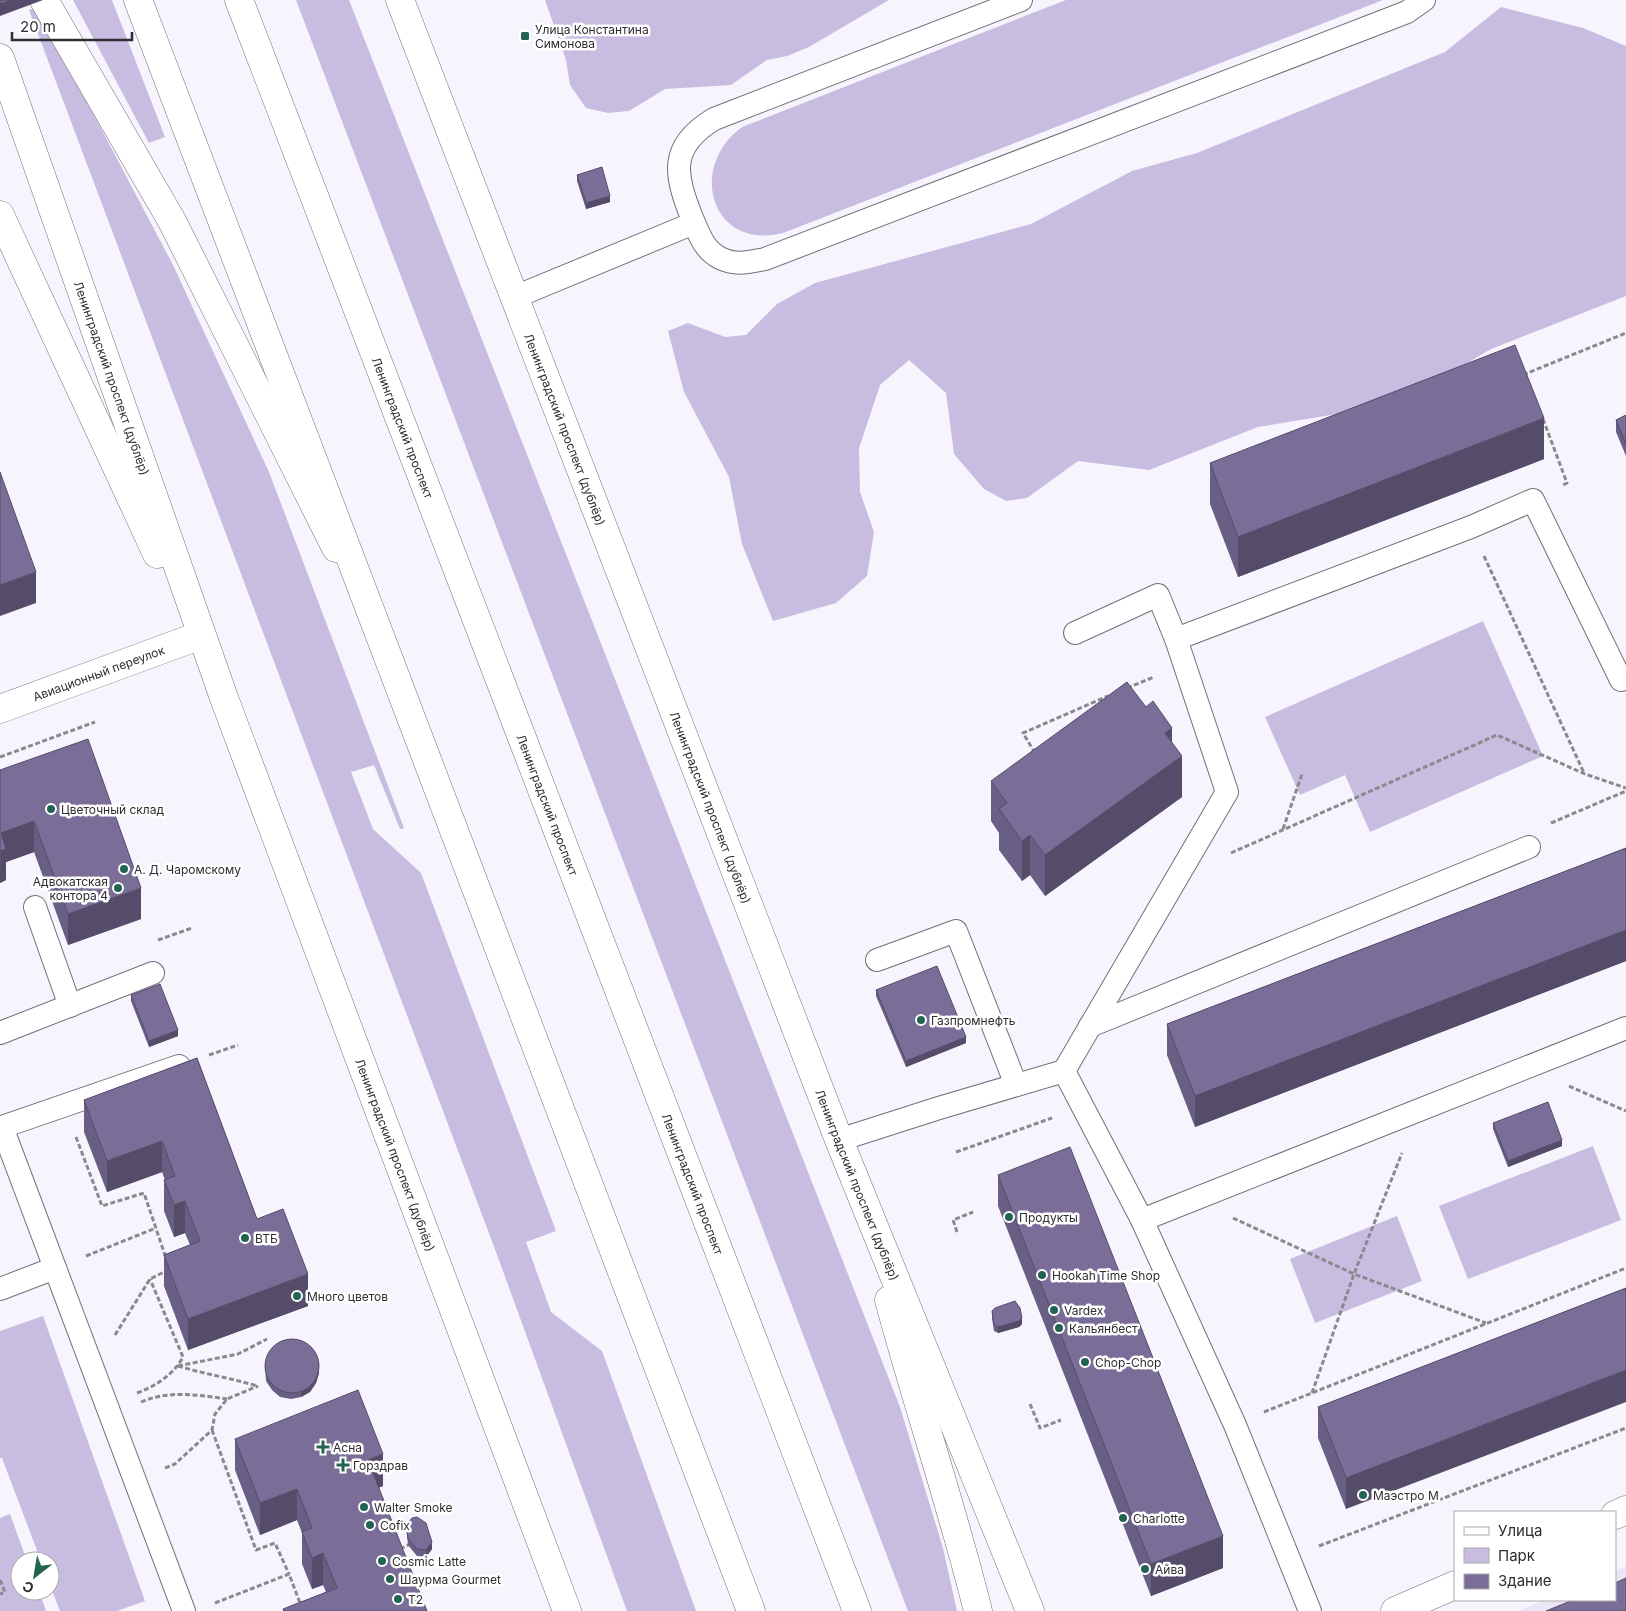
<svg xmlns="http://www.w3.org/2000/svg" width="1626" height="1611" viewBox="0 0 1626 1611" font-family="Inter,sans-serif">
	<rect width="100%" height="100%" fill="#f6f4fc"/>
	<!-- built -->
	<path fill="#eae6f5" d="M1626 1566V1611H1518L1545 1600H1615V1571Z"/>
	<!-- green -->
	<g fill="#c8bde1">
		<path d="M73 0H112L165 137 149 143Z"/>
		<path d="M296 0H349L900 1407 943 1548 957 1611H908Z"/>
		<path d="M545 0H889L809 47 787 56 767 60 731 85 665 89 629 111 608 113 586 108 570 85 566 60Z"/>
		<path d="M1066 0H1383L783 233C711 251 687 167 742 127Z"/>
		<path d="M37 7 173 265 269 472 404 828 400 829 374 765 351 772 373 829 421 873 556 1231 526 1242 551 1312 602 1351 696 1611H627L496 1252 29 10Z"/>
		<path d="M1501 7 1583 28 1626 46V296L1491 349 1398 404 1258 427 1149 470 1078 461 1027 498 1006 501 984 489 954 454 946 393 909 360 880 385 859 448 860 492 874 532 867 576 836 603 773 621 742 544 729 477 684 392 668 331 688 323 725 337 746 335 777 304 815 283 1031 224 1132 171 1197 153 1445 52Z"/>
		<path d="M1483 621 1543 756 1370 832 1345 775 1300 795 1265 717Z"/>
		<path d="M1593 1146 1621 1220 1468 1279 1439 1206Z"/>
		<path d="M1397 1216 1422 1281 1315 1323 1290 1259Z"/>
		<path d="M43 1316 145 1601 117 1611H60L50 1585V1561H41L2 1458H0V1331Z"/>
		<path d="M10 1514 27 1561H20V1591H39L46 1611H0V1518Z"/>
	</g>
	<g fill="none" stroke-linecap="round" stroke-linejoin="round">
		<defs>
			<g id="lane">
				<path d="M1021 0 714 119C668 147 675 175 692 218 699 234 704 250 720 258 736 266 749 262 765 259L1389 19 1407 12 1424 0"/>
				<path d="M515 297 694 223"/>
				<path d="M1075 633 1158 595 1176 639"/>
				<path d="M35 907 70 1006"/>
				<path d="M877 960 956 931 1016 1085"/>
				<path d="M1090 1026 1529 847"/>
				<path d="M0 1033 153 973"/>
				<path d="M179 1066 2 1127 184 1611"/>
				<path d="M1064 1071 1227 792 1176 639 1471 527 1533 500 1621 680"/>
				<path d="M839 1140 939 1108 1064 1071 1142 1220 1235 1425 1310 1611"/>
				<path d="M1142 1220 1626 1028"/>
				<path d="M0 1289 55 1268"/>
			</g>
			<g id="street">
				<path id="s1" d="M0 709 196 637"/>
				<path d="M1615 1515 1626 1510"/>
				<path d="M1395 1611 1455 1585"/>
			</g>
			<g id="secondary">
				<path d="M44 0 172 221 336 548"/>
				<path id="s2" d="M400 0 839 1140 1030 1611"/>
				<path id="s3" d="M0 58 224 698 567 1611"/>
				<path d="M0 215 157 554"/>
				<path d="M889 1300C917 1404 952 1506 978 1611"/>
			</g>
			<g id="primary">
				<path d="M138 0 751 1611"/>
				<path id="s4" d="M239 0 857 1611"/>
			</g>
		</defs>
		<!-- lane casing -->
		<use href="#lane" stroke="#727077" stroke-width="24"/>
		<!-- street casing -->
		<use href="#street" stroke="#727077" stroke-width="29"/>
		<!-- secondary casing -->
		<use href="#secondary" stroke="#727077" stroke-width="29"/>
		<!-- primary casing -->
		<use href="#primary" stroke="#727077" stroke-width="29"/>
		<!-- path -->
		<g stroke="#8b898f" stroke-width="3" stroke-dasharray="5 2.5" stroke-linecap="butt">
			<path d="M1526 376 1525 374 1626 333"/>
			<path d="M1543 419 1567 483 1563 485"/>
			<path d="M1484 556 1584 773"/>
			<path d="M1127 688 1154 677"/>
			<path d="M1035 753 1023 733 1108 696"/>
			<path d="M0 757 95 722"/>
			<path d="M1551 823 1626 791"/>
			<path d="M1283 829 1302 774"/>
			<path d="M1231 853 1497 735 1585 774 1626 788"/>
			<path d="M158 940 192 928"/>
			<path d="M209 1055 238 1045"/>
			<path d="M1569 1086 1626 1111"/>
			<path d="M76 1137 102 1206 144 1193 166 1258"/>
			<path d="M956 1152 1052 1118"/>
			<path d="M1233 1218 1354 1274 1486 1323"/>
			<path d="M957 1232 953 1220 973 1212"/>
			<path d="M86 1256 156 1228"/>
			<path d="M115 1335 150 1279 166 1271"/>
			<path d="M178 1366 238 1354 267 1339"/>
			<path d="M178 1366C204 1374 231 1378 257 1386"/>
			<path d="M137 1393C156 1386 173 1375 183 1357L150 1279"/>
			<path d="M1312 1393 1354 1274 1402 1153"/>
			<path d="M141 1402C168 1390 199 1395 227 1399"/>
			<path d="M1030 1404 1040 1428 1061 1420"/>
			<path d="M1264 1412 1626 1268"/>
			<path d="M212 1430 256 1550 275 1543 289 1574"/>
			<path d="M165 1468 175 1464 212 1430 215 1414 227 1399 258 1386"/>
			<path d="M1319 1546 1626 1428"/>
			<path d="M400 1549 412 1543"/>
			<path d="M0 1580 5 1592 0 1594"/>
			<path d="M215 1603 289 1574 303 1611"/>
		</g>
		<!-- lane -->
		<use href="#lane" stroke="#fff" stroke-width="22"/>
		<!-- street -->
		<use href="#street" stroke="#fff" stroke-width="28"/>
		<!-- secondary -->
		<use href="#secondary" stroke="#fff" stroke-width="28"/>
		<!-- primary -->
		<use href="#primary" stroke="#fff" stroke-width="28"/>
	</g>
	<!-- wall -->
	<g fill="#695e83">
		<path d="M577 175 610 202 586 209 577 181Z"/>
		<path d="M1626 415V456L1616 432V420Z"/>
		<path d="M1544 459 1238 577 1210 504V463Z"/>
		<path d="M1172 743 1182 797 1045 896 1030 875 1022 881 999 850V833L991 821V781Z"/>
		<path d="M0 770 141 919 68 945 34 852 6 862V880L0 883Z"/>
		<path d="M1626 848V961L1195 1127 1167 1055V1024Z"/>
		<path d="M876 990 966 1043 906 1067 876 996Z"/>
		<path d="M131 995 178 1036 149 1047 131 1001Z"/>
		<path d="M197 1058 257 1219 308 1306 188 1350 164 1286V1255L190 1245 185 1233 174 1237 164 1211V1180H165L162 1172 107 1192 84 1132V1100Z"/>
		<path d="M1493 1123 1562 1146 1508 1167 1493 1129Z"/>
		<path d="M998 1175 1223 1568 1151 1596 998 1206Z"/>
		<path d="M1626 1288 1346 1509 1318 1438V1407Z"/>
		<path d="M992 1311 1022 1324 1019 1327 998 1333 994 1331 992 1318Z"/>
		<path d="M265 1365 319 1373 316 1383 310 1392 301 1397 291 1399 280 1397 272 1390 266 1381Z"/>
		<path d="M235 1439 383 1486 378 1488 427 1611H283V1609L326 1592 323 1585 312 1589 302 1564V1533L297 1520 260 1535 235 1470Z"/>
		<path d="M406 1525 432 1549 426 1557 417 1556 408 1545Z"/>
	</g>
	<!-- shaded-wall -->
	<g fill="#554c6a">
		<path d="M11 0H43L0 16V4Z"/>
		<path d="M610 196V202L586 209V203Z"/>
		<path d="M1544 418V459L1238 577V537Z"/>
		<path d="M36 572V603L0 616V585Z"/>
		<path d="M1172 728V763L1182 756V797L1045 896V855L1165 733Z"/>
		<path d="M34 821V852L6 862V880L0 883 1 833Z"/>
		<path d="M1030 835V875L1022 881V841Z"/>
		<path d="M141 888V919L68 945V914Z"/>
		<path d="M1626 930V961L1195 1127V1096Z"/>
		<path d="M178 1030V1036L149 1047V1041Z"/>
		<path d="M966 1037V1043L906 1067V1061Z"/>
		<path d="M1562 1140V1146L1508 1167V1161Z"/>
		<path d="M162 1141V1172L107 1192V1161Z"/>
		<path d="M185 1201V1233L174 1237V1205Z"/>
		<path d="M308 1274V1306L188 1350V1319Z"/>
		<path d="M1022 1318V1324L1019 1327 998 1333V1327Z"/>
		<path d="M319 1367V1373L316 1383 310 1392 301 1397V1391Z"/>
		<path d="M1626 1370V1402L1346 1509V1478Z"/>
		<path d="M383 1454V1486L368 1492V1460Z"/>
		<path d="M297 1489V1520L260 1535V1503Z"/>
		<path d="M1223 1536V1568L1151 1596V1564Z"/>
		<path d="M432 1542V1549L426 1557V1550Z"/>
		<path d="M323 1553V1585L312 1589V1558Z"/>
	</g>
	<!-- building -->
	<g fill="#7a6d98" stroke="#554c6a">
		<path d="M0 0H11L0 4Z"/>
		<path d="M602 167 610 196 586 203 577 175Z"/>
		<path d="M1515 345 1544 418 1238 537 1210 463Z"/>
		<path d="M1626 415V444L1616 420Z"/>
		<path d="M0 472 36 572 0 585Z"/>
		<path d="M1127 682 1146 707 1153 701 1172 728 1165 733 1182 756 1045 855 1030 835 1022 841 999 809 1007 803 991 781Z"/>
		<path d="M88 739 141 888 68 914 34 821 1 833 6 849 0 851V770Z"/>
		<path d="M1626 848V930L1195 1096 1167 1024Z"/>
		<path d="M937 966 966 1037 906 1061 876 990Z"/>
		<path d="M160 984 178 1030 149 1041 131 995Z"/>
		<path d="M197 1058 257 1219 283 1209 308 1274 188 1319 164 1255 200 1241 185 1201 174 1205 164 1180 175 1176 162 1141 107 1161 84 1100Z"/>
		<path d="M1548 1102 1562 1140 1508 1161 1493 1123Z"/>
		<path d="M1070 1147 1223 1536 1151 1564 998 1175Z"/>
		<path d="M1626 1288V1370L1346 1478 1318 1407Z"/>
		<path d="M1015 1301 1020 1308 1022 1318 1019 1321 998 1327 994 1325 992 1311 995 1308Z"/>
		<circle cx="292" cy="1366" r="27"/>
		<path d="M358 1390 383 1454 368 1460 427 1611H284L283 1609 337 1588 323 1553 312 1558 302 1532 312 1528 297 1489 260 1503 235 1439Z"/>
		<path d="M417 1517 426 1523 432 1542 426 1550 417 1549 408 1539 406 1525 412 1518Z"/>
		<path d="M1626 1578V1611H1546L1573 1600H1615V1583Z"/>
	</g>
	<!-- markers -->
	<g fill="#226351" stroke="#fff" stroke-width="2">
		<rect x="520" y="31" width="10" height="10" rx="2.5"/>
		<circle cx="51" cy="809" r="5"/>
		<circle cx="124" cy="869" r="5"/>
		<circle cx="118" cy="888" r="5"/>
		<circle cx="921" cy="1020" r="5"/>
		<circle cx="1009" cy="1217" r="5"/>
		<circle cx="245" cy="1238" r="5"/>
		<circle cx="1042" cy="1275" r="5"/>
		<circle cx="297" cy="1296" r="5"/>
		<circle cx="1054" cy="1310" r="5"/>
		<circle cx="1059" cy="1328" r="5"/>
		<circle cx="1085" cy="1362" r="5"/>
		<path d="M320.5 1439.5h5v5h5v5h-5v5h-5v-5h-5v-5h5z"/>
		<path d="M340.5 1457.5h5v5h5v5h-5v5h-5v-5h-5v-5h5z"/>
		<circle cx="1363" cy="1495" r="5"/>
		<circle cx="364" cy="1507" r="5"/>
		<circle cx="1123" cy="1518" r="5"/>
		<circle cx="370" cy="1525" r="5"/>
		<circle cx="382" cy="1561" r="5"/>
		<circle cx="1145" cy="1569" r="5"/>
		<circle cx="390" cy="1579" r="5"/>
		<circle cx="398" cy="1599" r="5"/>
	</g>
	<g text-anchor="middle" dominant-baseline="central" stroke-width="5" stroke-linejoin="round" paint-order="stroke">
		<!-- poi labels -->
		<g font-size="12" fill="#2e2d31" stroke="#fff" text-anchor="start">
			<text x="535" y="29">Улица Константина<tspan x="535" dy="14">Симонова</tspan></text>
			<text x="61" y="809">Цветочный склад</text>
			<text x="134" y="869">А. Д. Чаромскому</text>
			<text x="108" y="881" text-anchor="end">Адвокатская<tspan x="108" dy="14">контора 4</tspan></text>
			<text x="931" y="1020">Газпромнефть</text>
			<text x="1019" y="1217">Продукты</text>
			<text x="255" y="1238">ВТБ</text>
			<text x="1052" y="1275">Hookah Time Shop</text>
			<text x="307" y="1296">Много цветов</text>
			<text x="1064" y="1310">Vardex</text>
			<text x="1069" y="1328">Кальянбест</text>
			<text x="1095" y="1362">Chop-Chop</text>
			<text x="333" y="1447">Асна</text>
			<text x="353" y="1465">Горздрав</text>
			<text x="1373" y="1495">Маэстро М</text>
			<text x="374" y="1507">Walter Smoke</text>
			<text x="1133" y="1518">Charlotte</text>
			<text x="380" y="1525">Cofix</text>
			<text x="392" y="1561">Cosmic Latte</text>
			<text x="1155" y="1569">Айва</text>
			<text x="400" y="1579">Шаурма Gourmet</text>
			<text x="408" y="1599">T2</text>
		</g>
		<!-- street labels -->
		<g font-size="12" fill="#2e2d31" stroke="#fff">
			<text stroke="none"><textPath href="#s3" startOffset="339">Ленинградский проспект (дублёр)</textPath></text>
			<text stroke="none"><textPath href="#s4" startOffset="458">Ленинградский проспект</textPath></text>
			<text stroke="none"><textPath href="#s2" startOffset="460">Ленинградский проспект (дублёр)</textPath></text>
			<text stroke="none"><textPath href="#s1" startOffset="105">Авиационный переулок</textPath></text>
			<text stroke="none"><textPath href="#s4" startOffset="862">Ленинградский проспект</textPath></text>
			<text stroke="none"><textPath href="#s2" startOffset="865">Ленинградский проспект (дублёр)</textPath></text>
			<text stroke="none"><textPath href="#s3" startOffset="1166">Ленинградский проспект (дублёр)</textPath></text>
			<text stroke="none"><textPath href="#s4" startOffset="1268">Ленинградский проспект</textPath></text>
			<text stroke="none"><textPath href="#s2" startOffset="1270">Ленинградский проспект (дублёр)</textPath></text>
		</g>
	</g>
	<!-- legend -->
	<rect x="1454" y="1511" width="162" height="90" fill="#ffffff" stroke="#ababad"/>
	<rect x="1464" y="1527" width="25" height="8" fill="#ffffff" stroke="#ababad"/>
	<text x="1498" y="1536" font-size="15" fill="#2e2d31">Улица</text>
	<rect x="1464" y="1548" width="25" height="15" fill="#c8bde1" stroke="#ababad"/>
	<text x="1498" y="1561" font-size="15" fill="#2e2d31">Парк</text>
	<rect x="1464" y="1574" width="25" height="15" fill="#7a6d98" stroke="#ababad"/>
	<text x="1498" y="1586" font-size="15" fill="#2e2d31">Здание</text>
	<!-- north arrow -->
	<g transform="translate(35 1576) rotate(211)"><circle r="24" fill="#ffffff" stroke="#ababad"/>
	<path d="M0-4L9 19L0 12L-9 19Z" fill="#226351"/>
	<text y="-8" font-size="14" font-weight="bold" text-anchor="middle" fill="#2e2d31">С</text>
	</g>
	<!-- scale -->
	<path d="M12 32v8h120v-8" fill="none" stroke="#2e2d31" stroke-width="2.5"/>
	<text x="20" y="32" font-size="15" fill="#2e2d31" stroke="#ffffff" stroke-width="4" paint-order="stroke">20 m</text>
</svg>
